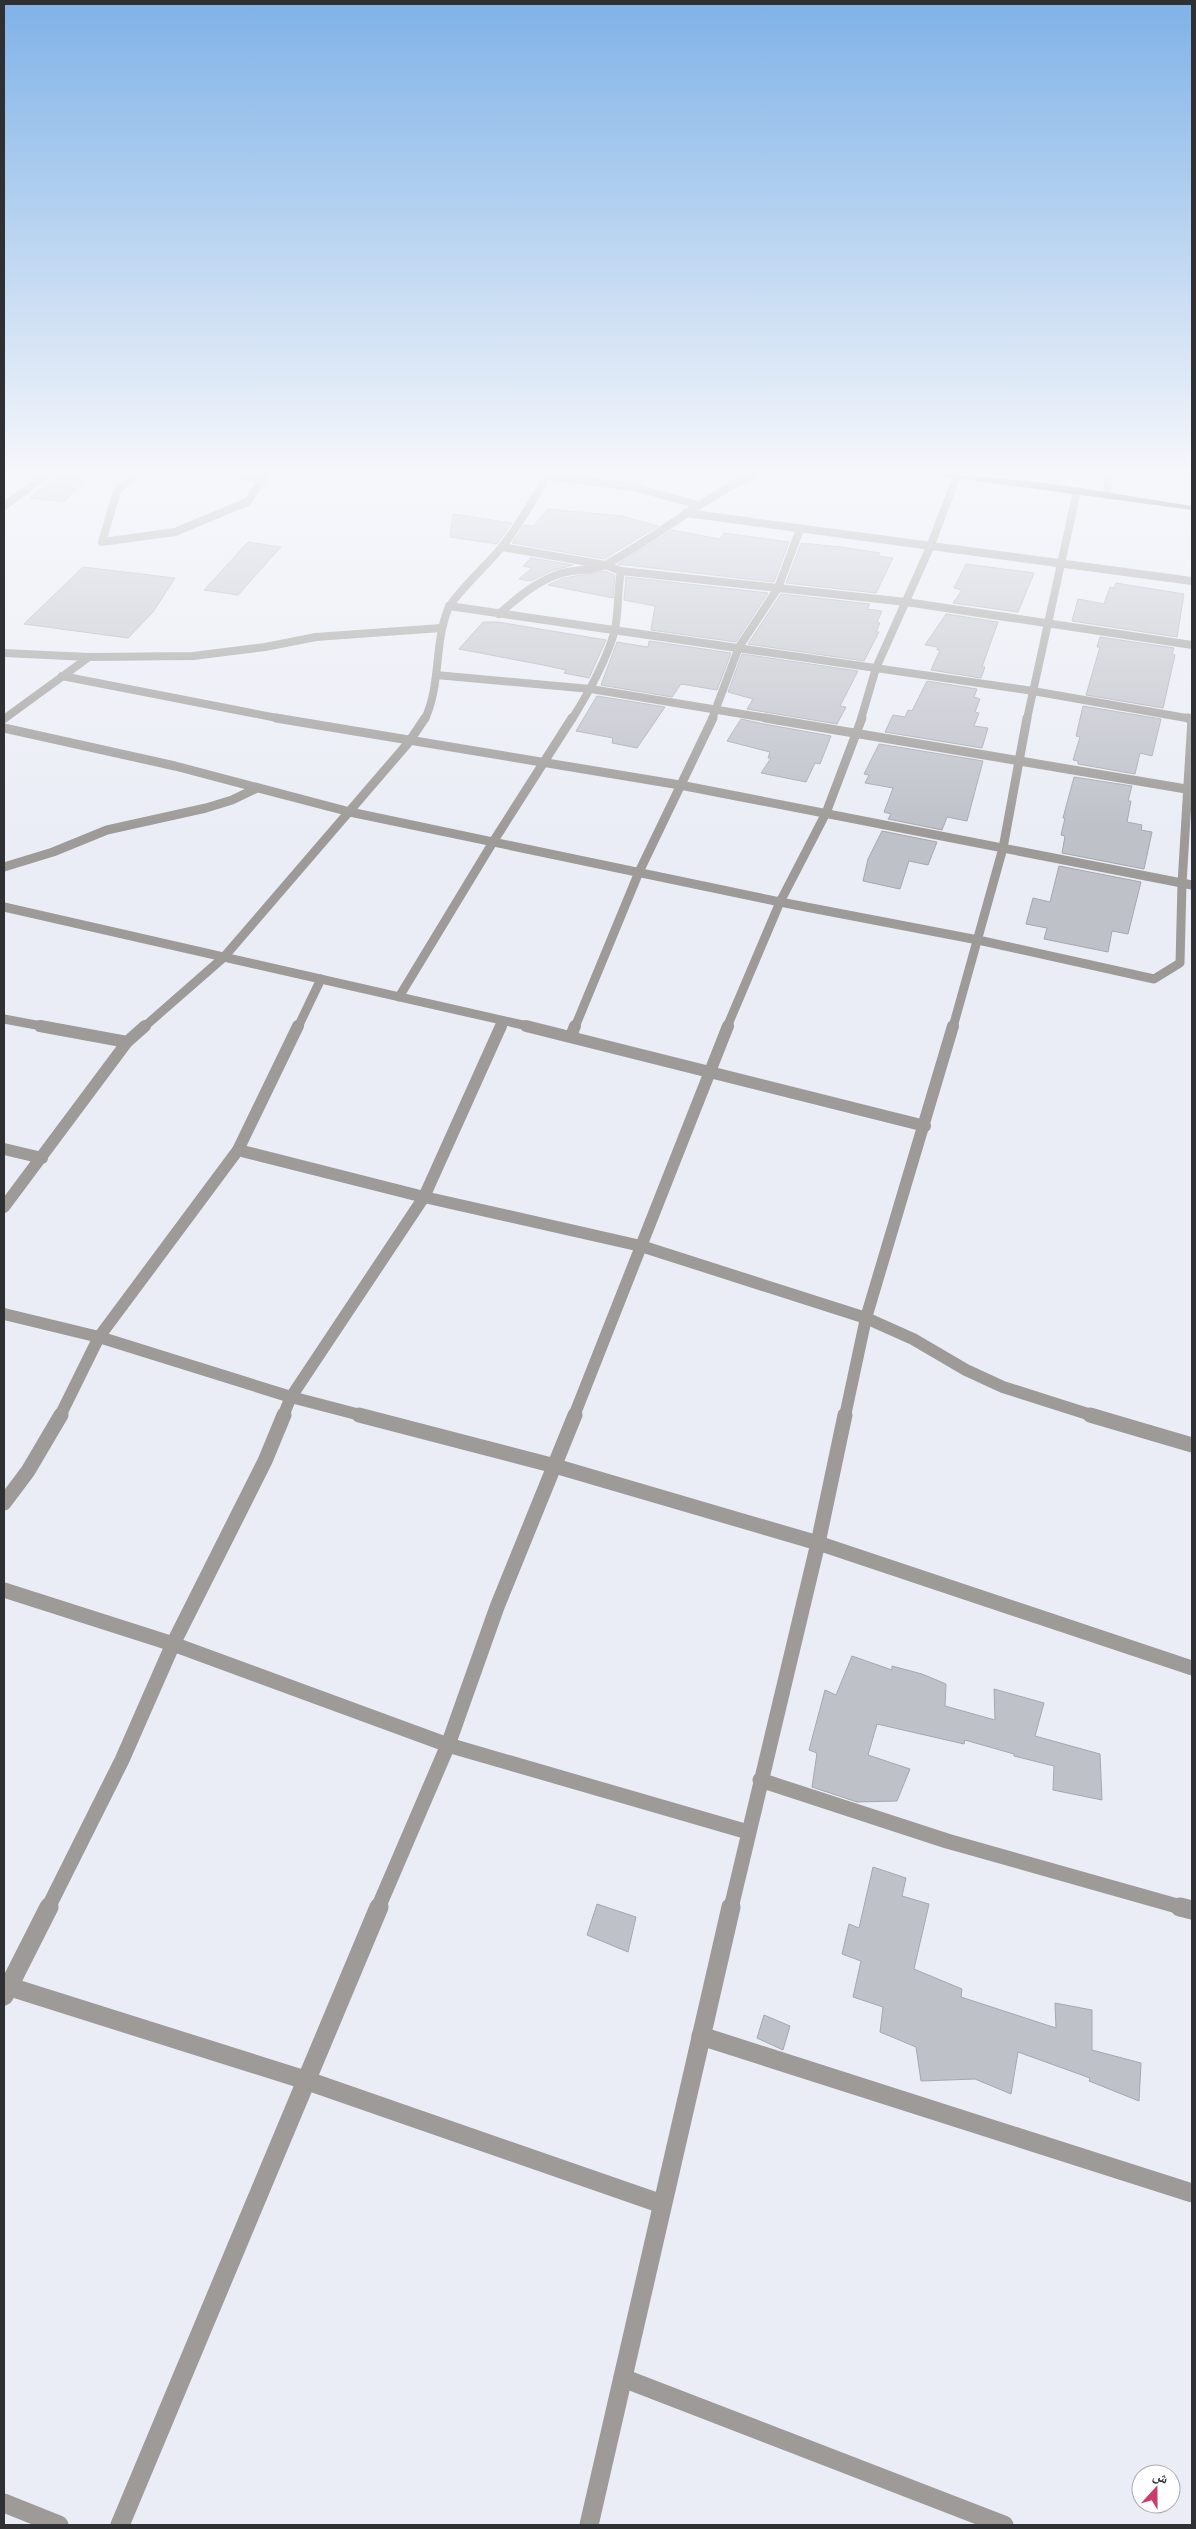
<svg xmlns="http://www.w3.org/2000/svg" width="1196" height="2529" viewBox="0 0 1196 2529" font-family="'Work Sans','Noto Naskh Arabic',sans-serif">
	<rect width="100%" height="100%" fill="#ebedf6"/>
	<!-- building -->
	<g fill="#bfc1c9" stroke="#a6a8b0">
		<path d="M55 475H88L64 502 30 498Z"/>
		<path d="M547 509 622 516 658 526 604 559 512 543 524 525 534 526Z"/>
		<path d="M453 514 512 523 497 544 450 537Z"/>
		<path d="M672 530 720 539 724 533 789 542 774 582 618 564Z"/>
		<path d="M248 542 281 547 238 595 204 590Z"/>
		<path d="M801 543 841 547 880 553 878 556 893 558 876 593 786 583Z"/>
		<path d="M531 558 573 565 551 571 531 581 519 579 532 568 523 566Z"/>
		<path d="M966 564 1034 573 1018 612 953 603 962 590 954 588Z"/>
		<path d="M83 567 175 578 153 612 128 638 24 624Z"/>
		<path d="M605 571 615 575 613 598 548 585 564 578Z"/>
		<path d="M626 577 768 593 736 642 651 630 655 606 624 600Z"/>
		<path d="M1116 583 1184 594 1177 637 1072 621 1078 599 1104 604 1110 587 1114 588Z"/>
		<path d="M781 594 870 604 867 609 882 611 877 622 880 623 876 632H879L864 661 748 644Z"/>
		<path d="M946 614 998 622 982 667H985L981 678 931 670 940 650H937L938 647 925 645Z"/>
		<path d="M483 622H498L606 640 589 678 564 673 566 670 543 665 459 649Z"/>
		<path d="M1100 637 1174 648 1172 654 1175 655 1163 708 1086 695 1100 647H1097Z"/>
		<path d="M649 641 731 653 717 690 681 684 672 697 601 685 617 642 648 647Z"/>
		<path d="M742 654 858 671 840 706 846 707 837 724 747 709 753 699 728 692Z"/>
		<path d="M927 681 977 689 974 697 980 699 975 712 979 713 974 726 988 728 982 748 885 732 893 715 905 717 908 710 912 711Z"/>
		<path d="M597 696 665 707 637 748 612 743 613 738 576 731Z"/>
		<path d="M1083 706 1161 719 1152 756 1140 753 1135 774 1078 764V761L1073 760 1080 737 1076 736Z"/>
		<path d="M741 719 764 724 831 736 820 764 815 763 806 782 761 773 771 758H768L770 752 727 741Z"/>
		<path d="M879 744 983 761 967 821 947 817 942 830 888 819 891 814 884 812 893 788 865 783 869 775 864 774Z"/>
		<path d="M1074 777 1132 786 1128 801H1131L1127 822 1142 825 1141 830 1152 832 1144 869 1062 853 1065 836 1061 835 1065 818H1063Z"/>
		<path d="M882 831 937 842 928 865 909 861 900 889 863 881 868 859Z"/>
		<path d="M1059 866 1141 882 1128 934 1112 931 1108 952 1044 939 1047 928 1026 924 1033 898 1050 902Z"/>
		<path d="M852 1656 892 1670V1666L922 1674 946 1684 945 1706 995 1720 994 1689 1044 1703 1035 1736 1100 1754 1102 1800 1053 1790 1054 1766 1014 1756V1754L965 1740 964 1744 877 1724 868 1755 910 1769 897 1801 857 1802 812 1787 817 1753 809 1750 825 1690 836 1695Z"/>
		<path d="M873 1867 906 1878 902 1896 929 1904 914 1969 962 1989 961 1997 1056 2028 1055 2003 1092 2010V2050L1141 2063 1139 2101 1089 2081 1090 2078 1018 2052 1011 2094 975 2079 921 2081 916 2047 880 2032 883 2007 853 1997 861 1961 842 1954 849 1924 859 1928Z"/>
		<path d="M597 1904 636 1917 628 1952 587 1935Z"/>
		<path d="M764 2015 790 2026 783 2050 757 2038Z"/>
	</g>
	<g fill="none" stroke-linecap="round" stroke-linejoin="round">
		<!-- minor-far4 -->
		<g stroke="#9d9a97" stroke-width="8">
			<path d="M134 475 117 491 102 542 175 532 247 502 263 479 239 475"/>
			<path d="M547 476 634 487 698 505"/>
			<path d="M1107 495 1108 475"/>
			<path d="M4 506 46 475"/>
			<path d="M686 513 1192 581"/>
			<path d="M502 547 605 565 621 571 906 602 1192 645"/>
			<path d="M449 606 1033 691 1192 719"/>
			<path d="M499 614C518 597 537 581 562 573 576 569 594 571 607 564 657 537 701 499 753 475"/>
			<path d="M4 653 89 657 193 656 265 647 316 637 441 628"/>
			<path d="M436 675 591 689 772 719"/>
			<path d="M62 676 282 719"/>
			<path d="M4 719 89 657"/>
			<path d="M425 719C441 685 434 644 448 609 454 595 489 563 500 549 519 527 533 499 548 475"/>
			<path d="M572 719C589 692 605 664 614 633 619 616 617 590 621 571"/>
			<path d="M712 719 739 647 778 588 800 529"/>
			<path d="M861 719 876 668 931 545 956 478"/>
			<path d="M1027 719 1077 491"/>
		</g>
		<!-- minor-far3 -->
		<g stroke="#9d9a97" stroke-width="9">
			<path d="M276 718 680 785 1192 885"/>
			<path d="M765 718 1192 790"/>
			<path d="M1187 718 1192 719"/>
			<path d="M4 728 175 766 350 812 780 902 978 940 1154 979 1180 963 1182 884 1192 718"/>
			<path d="M4 867 53 852 107 830 206 808 232 800 257 788"/>
			<path d="M4 907 532 1027"/>
			<path d="M399 997 493 842 572 718"/>
			<path d="M4 1019 47 1027"/>
			<path d="M144 1027 224 957 409 742 425 718"/>
			<path d="M298 1027 321 979"/>
			<path d="M500 1027 503 1021"/>
			<path d="M575 1027 639 872 713 718"/>
			<path d="M727 1027 780 902 826 813 862 718"/>
			<path d="M953 1027 1003 848 1027 718"/>
		</g>
		<!-- minor-far2 -->
		<g stroke="#9d9a97" stroke-width="12">
			<path d="M40 1026 127 1042"/>
			<path d="M526 1026 925 1126"/>
			<path d="M571 1036 575 1026"/>
			<path d="M4 1149 42 1158"/>
			<path d="M238 1150 424 1197 641 1246 866 1318 913 1339 966 1370 1003 1387 1094 1416"/>
			<path d="M4 1207 127 1042 145 1026"/>
			<path d="M4 1314 99 1337 291 1397 364 1416"/>
			<path d="M60 1416 99 1337 238 1150 298 1026"/>
			<path d="M283 1416 291 1397 424 1197 501 1026"/>
			<path d="M574 1416 728 1026"/>
			<path d="M845 1416 866 1318 953 1026"/>
		</g>
		<!-- minor-far1 -->
		<g stroke="#9d9a97" stroke-width="15">
			<path d="M359 1415 555 1466 818 1543 1192 1668"/>
			<path d="M1090 1415 1192 1445"/>
			<path d="M4 1503 28 1471 61 1415"/>
			<path d="M4 1590 173 1644 448 1745 748 1832"/>
			<path d="M760 1780 947 1841 1184 1908"/>
			<path d="M48 1908 122 1760 173 1644 265 1461 284 1415"/>
			<path d="M378 1908 448 1745 497 1607 575 1415"/>
			<path d="M731 1908 818 1543 845 1415"/>
		</g>
		<!-- minor -->
		<g stroke="#9d9a97" stroke-width="19">
			<path d="M1180 1907 1192 1910"/>
			<path d="M4 1985 305 2080 662 2204"/>
			<path d="M4 1996 49 1907"/>
			<path d="M701 2036 1192 2193"/>
			<path d="M623 2378 1004 2525"/>
			<path d="M4 2503 59 2525"/>
			<path d="M120 2525 379 1907"/>
			<path d="M589 2525 731 1907"/>
		</g>
		<!-- trunk -->
		<path fill="#504a46" fill-rule="evenodd" d="M932 475C1018 475 1107 493 1192 506V510Z"/>
	</g>
	<!-- sky -->
	<linearGradient id="sky" x2="0" y2="1"><stop stop-color="#7fb2e7"/><stop offset="0.57" stop-color="#f6f7fb"/><stop offset="1" stop-color="#f6f7fb" stop-opacity="0"/></linearGradient>
	<rect width="1196" height="830" fill="url(#sky)"/>
	<!-- border -->
	<rect width="1196" height="2529" fill="none" stroke="#2f3033" stroke-width="10"/>
	<!-- north arrow -->
	<g transform="translate(1156 2489) rotate(21)"><circle r="24" fill="#ffffff" stroke="#acacad"/>
	<path d="M0-4L9 19L0 12L-9 19Z" fill="#ca3c69"/>
	<text y="-8" font-size="14" font-weight="bold" text-anchor="middle" fill="#2f3033">ش</text>
	</g>
</svg>
